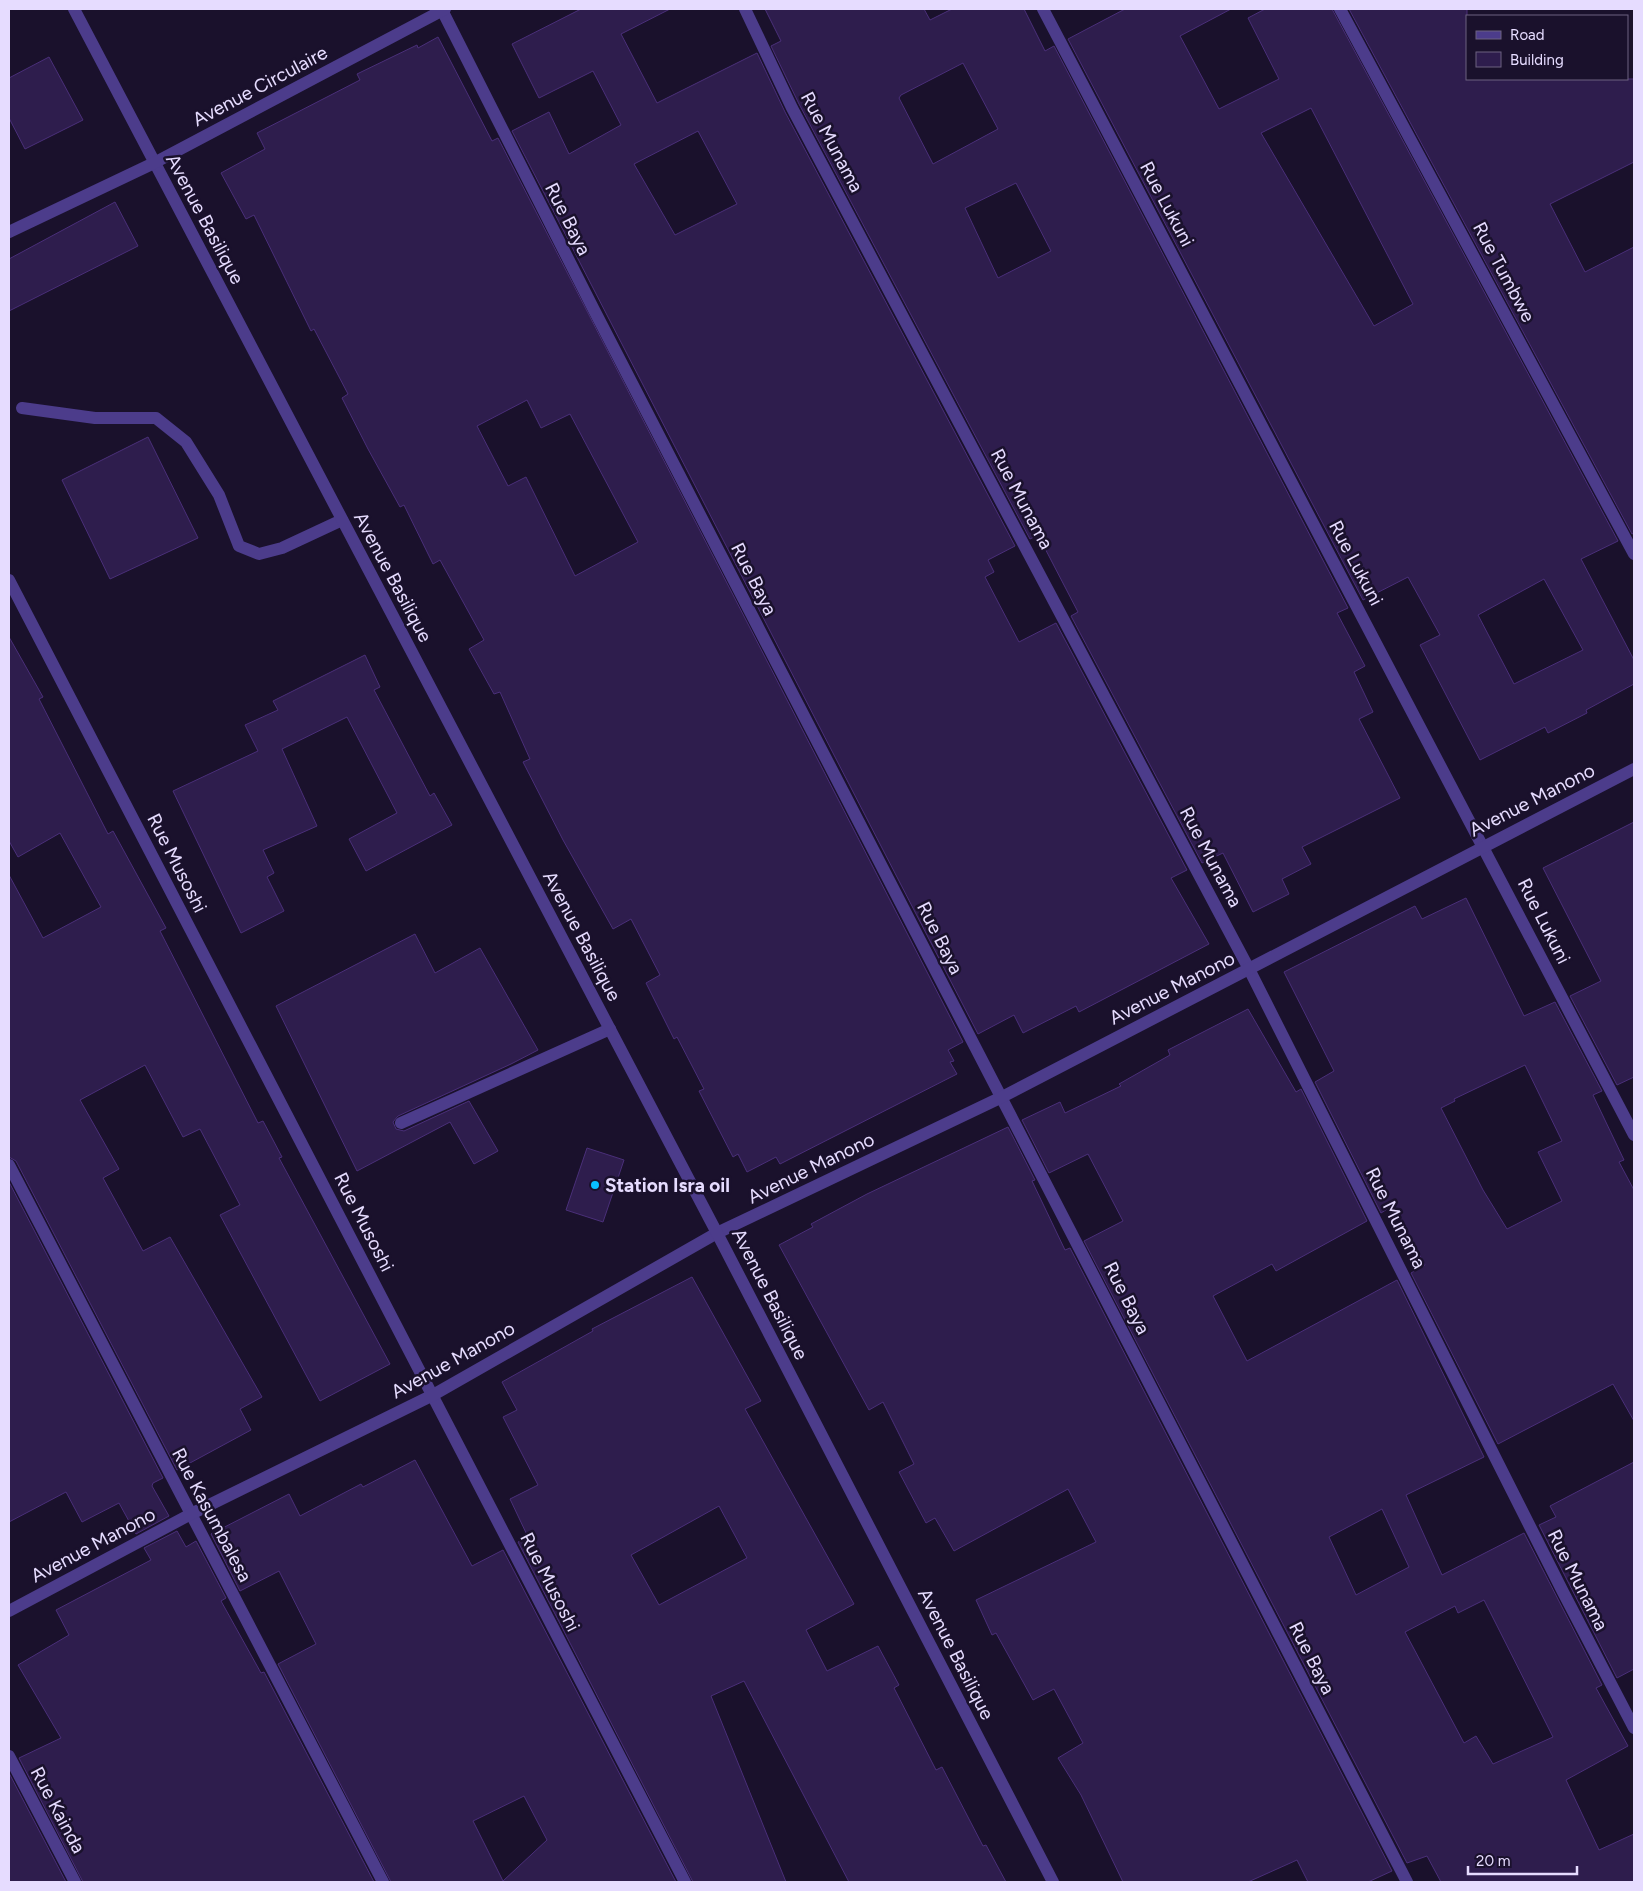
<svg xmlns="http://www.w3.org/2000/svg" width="1643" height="1891" viewBox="0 0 1643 1891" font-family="Figtree,sans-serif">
	<rect width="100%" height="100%" fill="#1a112c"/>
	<!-- building -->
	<g fill="#2e1d4d" stroke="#4a2f79" fill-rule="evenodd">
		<path d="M581 9H670L621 34 657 103 757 53 785 112 1015 546 988 560 994 572 985 577 998 602 1019 642 1056 623 1187 870 1171 878 1209 944 1079 1012 1076 1006 1023 1033 1014 1015 978 1034 512 131 549 112 569 154 621 125 593 71 539 98 512 44ZM698 131 737 204 675 235 634 164Z"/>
		<path d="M765 9H924L930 20 952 9H1024L1045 51 1054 46 1348 608 1337 613 1365 666 1354 672 1373 712 1359 719 1400 798 1302 847 1311 864 1282 879 1289 894 1253 912 1223 853 1202 863 1071 616 1078 612 1038 535 1030 539 799 104 771 46 781 41ZM963 63 998 129 933 164 899 98 901 95ZM1016 183 1051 251 998 278 965 208Z"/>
		<path d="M1125 9H1231L1180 36 1219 109 1279 79 1248 18 1265 9H1332L1618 541 1581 559 1634 660V684L1586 710 1587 713 1548 733 1545 727 1480 760 1420 645 1440 635 1408 577 1363 600 1068 39ZM1311 108 1413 304 1374 326 1261 133ZM1544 579 1583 650 1514 684 1478 615Z"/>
		<path d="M1349 9H1467V79H1634V162L1550 204 1585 272 1634 247V533L1632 534Z"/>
		<path d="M438 37 492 141 498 138 963 1042 948 1050 954 1061 950 1062 957 1074 780 1164 776 1157 747 1172 738 1154 733 1157 699 1091 704 1089 677 1037 674 1039 646 983 660 975 631 919 613 929 563 840 523 762 530 759 500 692 494 694 469 649 484 640 440 560 433 564 404 505 400 507 368 449 342 398 348 394 314 329 311 331 254 215 246 219 221 173 265 149 257 133 360 80 357 74 417 45 418 48ZM527 400 541 428 570 414 638 542 575 576 526 477 508 486 477 426Z"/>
		<path d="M49 57 83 120 25 149 9 118V78Z"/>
		<path d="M115 202 138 246 9 311V259Z"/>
		<path d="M148 437 198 538 110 579 62 480Z"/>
		<path d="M9 637 43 697 39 699 108 834 113 831 166 928 160 931 258 1123 263 1121 282 1157 279 1158 390 1364 320 1401 220 1215 240 1205 200 1129 183 1137 145 1065 80 1100 119 1169 103 1178 143 1251 170 1237 262 1397 240 1409 251 1430 177 1470 16 1161 9 1157V875L43 938 101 907 60 833 18 857 9 841Z"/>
		<path d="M365 655 380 687 374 690 430 796 434 793 452 825 366 871 349 839 397 813 347 717 282 749 317 826 263 850 274 873 267 877 284 911 241 933 173 791 258 751 245 725 278 710 273 701Z"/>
		<path d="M1634 822V1077L1617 1085 1570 996 1601 981 1543 868Z"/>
		<path d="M1466 898 1524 1016 1555 1002 1602 1091 1593 1095 1624 1160 1619 1162 1634 1190V1421L1613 1384 1498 1444 1411 1273 1425 1265 1392 1206 1381 1213 1315 1082 1334 1071 1284 972 1415 906 1422 919ZM1525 1065 1562 1141 1538 1152 1562 1201 1507 1229 1483 1190 1441 1108 1455 1101 1454 1099Z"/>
		<path d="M415 934 435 973 480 948 538 1050 511 1064 398 1116 393 1122 396 1129 404 1131 469 1101 498 1151 474 1164 450 1122 357 1171 276 1006Z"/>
		<path d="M1248 1009 1296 1092 1301 1089 1367 1221 1276 1271 1272 1264 1213 1296 1247 1361 1397 1280 1484 1457 1406 1495 1442 1575 1524 1533 1602 1685 1596 1688 1628 1746 1566 1780 1599 1850 1634 1834V1882H1441L1427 1856 1407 1863 1084 1241 1123 1221 1088 1154 1049 1173 1022 1120 1060 1102 1065 1113 1121 1086 1119 1084 1170 1055 1168 1050ZM1382 1509 1409 1567 1356 1595 1329 1537ZM1484 1600 1553 1737 1493 1764 1476 1736 1464 1743 1405 1632 1455 1606 1458 1613Z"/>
		<path d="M1008 1127 1035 1180 1032 1181 1065 1250 1070 1248 1392 1871 1368 1882H1308L1297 1860 1248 1882H1123L1081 1795 1058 1758 1083 1743 1054 1689 1033 1700 996 1633 992 1635 976 1600 1096 1542 1068 1489 954 1551 935 1518 926 1523 899 1472 914 1464 883 1402 869 1410 779 1245 813 1227 811 1224 867 1194Z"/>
		<path d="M587 1148 624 1160 603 1222 566 1210Z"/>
		<path d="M9 1182 163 1478 153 1483 152 1486 169 1516 136 1534 119 1503 82 1522 66 1492 9 1522Z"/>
		<path d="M692 1277 761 1401 745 1409 854 1604 806 1630 827 1671 878 1646 899 1685 894 1688 936 1770 942 1767 983 1846 986 1845 1006 1882H849L744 1681 711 1696 786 1882H693L518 1542 528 1537 510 1499 538 1485 503 1417 517 1410 502 1382 593 1331 592 1329ZM719 1506 747 1558 659 1605 631 1555Z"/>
		<path d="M415 1460 472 1566 503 1550 676 1882H391L278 1664 316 1644 279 1571 240 1591 211 1534 289 1494 300 1516 361 1484 363 1487ZM524 1796 547 1840 503 1881 473 1821Z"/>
		<path d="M1634 1462V1669L1617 1678 1539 1525 1556 1517 1550 1506Z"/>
		<path d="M177 1531 186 1547 196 1541 226 1598 221 1601 261 1673 264 1672 374 1882H83L19 1758 61 1738 18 1665 69 1635 56 1610 151 1560 144 1548Z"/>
		<path d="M9 1773 66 1882H9Z"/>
	</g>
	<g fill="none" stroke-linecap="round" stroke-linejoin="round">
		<!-- service -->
		<g stroke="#4c3c8b" stroke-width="12">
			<path d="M22 408 95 418H156L186 442 219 495 239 546 259 554 282 548 342 520"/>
			<path d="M401 1123 610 1029"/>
		</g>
		<!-- minor -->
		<g stroke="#4c3c8b" stroke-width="12">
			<path d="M745 9 792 108 1249 969 1563 1592 1634 1728"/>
			<path d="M1043 9 1634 1135"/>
			<path d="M1340 9 1634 554"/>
			<path d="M442 10 593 308 1407 1882"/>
			<path d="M9 580 685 1882"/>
			<path d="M9 1165 383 1882"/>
			<path d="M9 1611 191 1514 433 1395 717 1233 1002 1097 1634 769"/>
			<path d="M9 1756 75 1882"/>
		</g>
		<!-- tertiary -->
		<g stroke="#4c3c8b" stroke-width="12">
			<path d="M74 9 717 1233 1053 1882"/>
			<path d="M9 232 154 163 445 9"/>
		</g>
	</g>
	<!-- markers -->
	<circle fill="#08beff" stroke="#1a112c" stroke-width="2" cx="595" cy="1185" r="5"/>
	<g text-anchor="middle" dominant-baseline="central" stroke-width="5" stroke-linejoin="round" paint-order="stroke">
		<!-- street labels -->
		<g font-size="19" fill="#e6dcff" stroke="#1a112c">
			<text transform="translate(260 86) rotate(-28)">Avenue Circulaire</text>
			<text transform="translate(832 142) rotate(62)">Rue Munama</text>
			<text transform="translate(1167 204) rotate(62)">Rue Lukuni</text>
			<text transform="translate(205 219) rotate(62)">Avenue Basilique</text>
			<text transform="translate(568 219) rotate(63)">Rue Baya</text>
			<text transform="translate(1504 272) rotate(62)">Rue Tumbwe</text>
			<text transform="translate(1022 499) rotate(62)">Rue Munama</text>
			<text transform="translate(1356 563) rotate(62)">Rue Lukuni</text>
			<text transform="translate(393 577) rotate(62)">Avenue Basilique</text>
			<text transform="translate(754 579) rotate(63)">Rue Baya</text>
			<text transform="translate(1532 800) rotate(-27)">Avenue Manono</text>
			<text transform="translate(1211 857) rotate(62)">Rue Munama</text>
			<text transform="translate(177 863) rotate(63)">Rue Musoshi</text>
			<text transform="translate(1544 921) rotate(63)">Rue Lukuni</text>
			<text transform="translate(582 936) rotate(62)">Avenue Basilique</text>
			<text transform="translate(940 938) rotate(63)">Rue Baya</text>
			<text transform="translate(1172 988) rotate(-27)">Avenue Manono</text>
			<text transform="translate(811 1168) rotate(-26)">Avenue Manono</text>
			<text transform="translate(1396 1218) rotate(63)">Rue Munama</text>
			<text transform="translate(364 1222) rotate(63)">Rue Musoshi</text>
			<text transform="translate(770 1294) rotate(63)">Avenue Basilique</text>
			<text transform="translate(1127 1298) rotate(63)">Rue Baya</text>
			<text transform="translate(453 1360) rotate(-29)">Avenue Manono</text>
			<text transform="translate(212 1515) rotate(62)">Rue Kasumbalesa</text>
			<text transform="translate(93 1545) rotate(-28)">Avenue Manono</text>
			<text transform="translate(1578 1580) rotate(63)">Rue Munama</text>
			<text transform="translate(550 1582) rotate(63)">Rue Musoshi</text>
			<text transform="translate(956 1654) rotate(63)">Avenue Basilique</text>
			<text transform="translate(1312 1658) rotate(63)">Rue Baya</text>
			<text transform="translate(58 1810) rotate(62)">Rue Kainda</text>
		</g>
		<!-- poi labels -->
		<g font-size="19" font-weight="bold" fill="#e6dcff" stroke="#1a112c" text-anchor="start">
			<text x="605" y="1185">Station Isra oil</text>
		</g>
	</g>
	<!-- border -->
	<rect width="1643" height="1891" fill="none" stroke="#e6dcff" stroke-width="20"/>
	<!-- legend -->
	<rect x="1466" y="15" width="162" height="65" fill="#1a112c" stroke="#6c6280"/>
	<rect x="1476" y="31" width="25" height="8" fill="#4c3c8b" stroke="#6c6280"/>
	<text x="1510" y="40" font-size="15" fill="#e6dcff">Road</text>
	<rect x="1476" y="52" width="25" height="15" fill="#2e1d4d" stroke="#6c6280"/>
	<text x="1510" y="65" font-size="15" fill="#e6dcff">Building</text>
	<!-- scale -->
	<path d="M1468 1866v8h109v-8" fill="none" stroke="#e6dcff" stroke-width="2.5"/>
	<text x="1476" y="1866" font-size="15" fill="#e6dcff" stroke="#1a112c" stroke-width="4" paint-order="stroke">20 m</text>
</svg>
